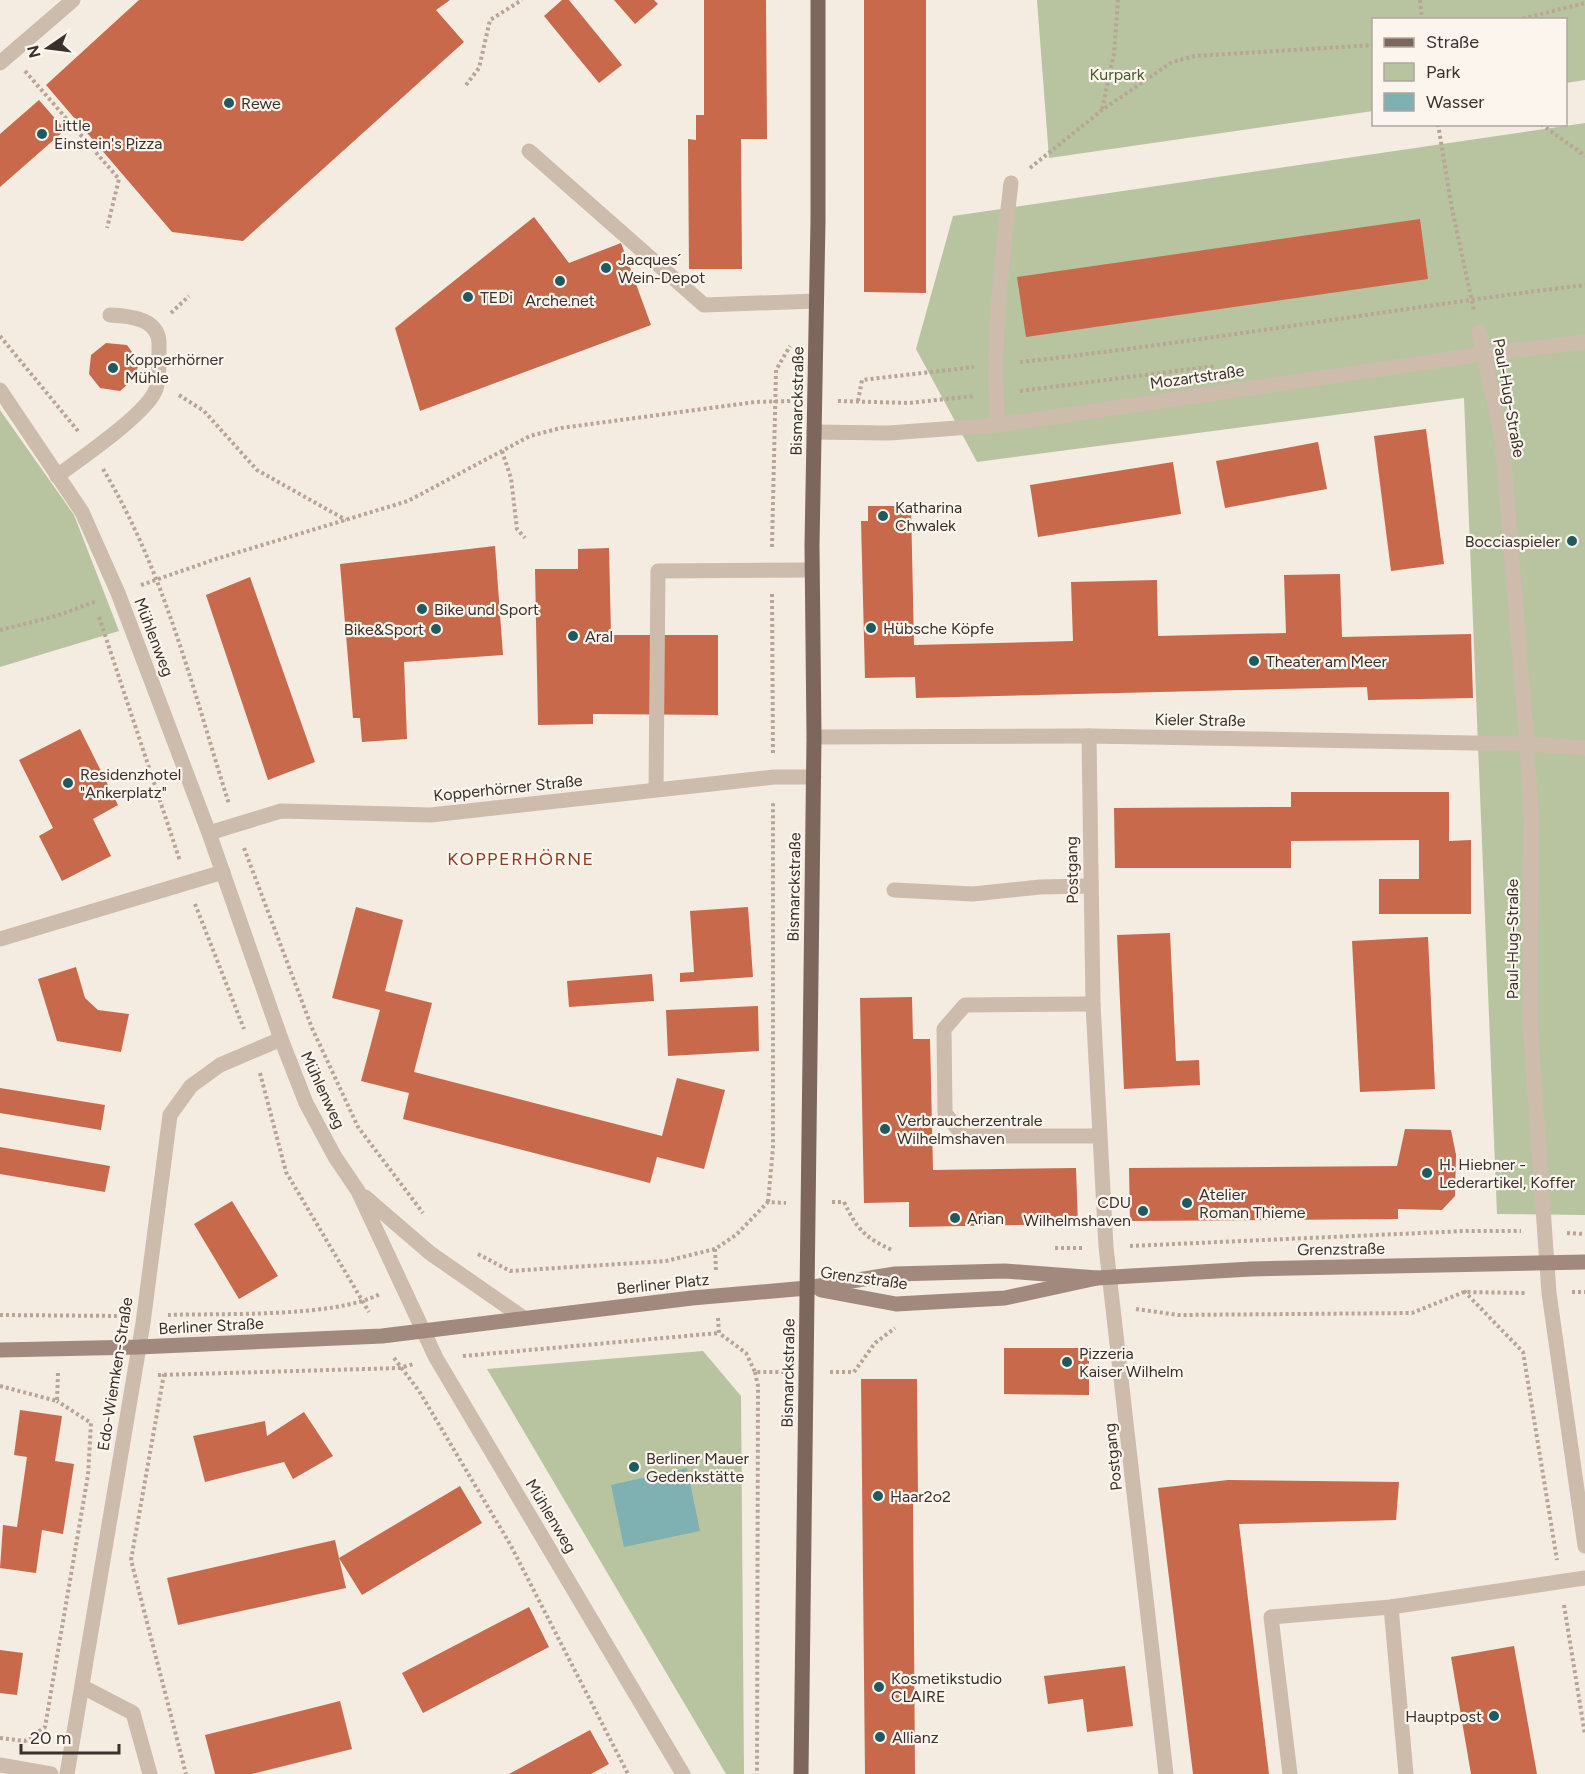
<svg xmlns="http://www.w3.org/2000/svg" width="1585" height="1774" viewBox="0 0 1585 1774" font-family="Figtree,sans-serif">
	<rect width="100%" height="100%" fill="#f4ebe1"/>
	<!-- green -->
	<g fill="#b8c4a0">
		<path d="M1037 0H1585V80L1566 83V20H1374L1373 111 1049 158Z"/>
		<path d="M1585 123V1215L1497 1214 1464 398 977 462 916 349 953 216Z"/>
		<path d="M0 410 74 515 119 631 0 667Z"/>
		<path d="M703 1351 741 1396 744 1774H726L487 1369Z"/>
	</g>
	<!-- water -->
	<path fill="#7fb0b2" d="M687 1468 700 1531 624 1547 611 1485Z"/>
	<!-- building -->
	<g fill="#c8694b">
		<path d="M139 0H450L436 10 464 42 243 241 172 232 46 85Z"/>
		<path d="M562 0H569L622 65 599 83 544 16Z"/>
		<path d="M614 0H654L658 4 635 24Z"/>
		<path d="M704 0H766L767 139H741L742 269H689L688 139 696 140V115H704Z"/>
		<path d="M864 0H926V293L864 292Z"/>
		<path d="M39 100 65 130 0 187V134Z"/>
		<path d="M534 217 569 263 621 243 651 325 420 411 395 328Z"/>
		<path d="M1420 219 1428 279 1026 337 1017 277Z"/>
		<path d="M106 343 127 345 139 362 135 378 120 391 100 388 89 374 91 355Z"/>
		<path d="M1426 429 1444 564 1391 571 1374 436Z"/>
		<path d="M1318 442 1327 489 1225 508 1216 461Z"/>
		<path d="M1173 462 1181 514 1038 537 1030 485Z"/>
		<path d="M868 506H911L914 645 1073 641 1071 582 1157 580 1158 636 1286 633 1284 575 1340 574 1342 637 1471 634 1473 698 1368 700 1367 687 916 698 915 677 865 678 861 521H868Z"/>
		<path d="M495 546 503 655 404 662 407 739 362 742 360 718H353L340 564Z"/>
		<path d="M609 548 611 635H718V715L593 714V724L538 725 535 569H578V549Z"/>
		<path d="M250 577 315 762 268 780 206 595Z"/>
		<path d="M80 729 118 805 93 819 111 856 62 881 39 836 53 828 19 760Z"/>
		<path d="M1291 792H1449V841L1471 840V914H1379V879H1419V840L1291 841V868H1115L1114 808 1291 807Z"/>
		<path d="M356 907 403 920 385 991 432 1003 414 1072 662 1136 677 1078 725 1090 704 1169 657 1157 650 1183 403 1119 409 1093 361 1081 380 1010 332 998Z"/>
		<path d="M748 907 753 977 680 982V973L694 972 690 911Z"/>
		<path d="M1170 933 1176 1061 1199 1060 1200 1085 1124 1089 1117 935Z"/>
		<path d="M1428 937 1435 1089 1360 1092 1352 941Z"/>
		<path d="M76 967 85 998 98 1010 129 1014 121 1052 57 1041 38 979Z"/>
		<path d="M652 974 654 1001 569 1007 567 981Z"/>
		<path d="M912 997 913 1039H930L933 1170 1076 1168 1078 1224 909 1227V1202L864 1203 860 998Z"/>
		<path d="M758 1006 759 1051 668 1056 666 1010Z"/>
		<path d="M0 1088 105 1105 101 1130 0 1113Z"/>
		<path d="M1405 1129 1451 1130 1456 1155 1455 1196 1442 1210 1398 1209V1219L1130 1221 1129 1168 1397 1166Z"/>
		<path d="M0 1147 110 1166 105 1192 0 1174Z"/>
		<path d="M232 1201 278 1276 239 1299 194 1224Z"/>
		<path d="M1004 1348H1089V1395L1004 1394Z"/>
		<path d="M861 1379H917L918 1497H913L915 1774H865Z"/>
		<path d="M20 1410 62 1416 55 1461 74 1464 63 1534 42 1530 36 1573 0 1568 3 1525 17 1527 27 1457 14 1455Z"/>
		<path d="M304 1412 333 1456 293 1479 284 1462 205 1482 193 1436 265 1421 267 1436Z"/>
		<path d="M1228 1480 1399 1482 1396 1520 1239 1524 1269 1774H1193L1158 1488Z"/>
		<path d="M460 1486 482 1523 362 1595 339 1558 346 1588 178 1625 167 1578 335 1540 339 1558Z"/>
		<path d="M529 1607 549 1647 423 1713 402 1673Z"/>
		<path d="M1514 1646 1537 1774H1471L1451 1657Z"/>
		<path d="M0 1650 23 1653 17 1695 0 1693Z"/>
		<path d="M1125 1666 1133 1726 1087 1732 1083 1699 1048 1704 1044 1676Z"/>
		<path d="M340 1701 352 1749 252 1774H215L205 1735Z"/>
		<path d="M590 1730 609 1764 591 1774H509Z"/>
	</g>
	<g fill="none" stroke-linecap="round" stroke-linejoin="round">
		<!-- path -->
		<g stroke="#b9a596" stroke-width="4" stroke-dasharray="3 3" stroke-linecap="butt">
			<path d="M1420 0 1422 20"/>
			<path d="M1517 20 1585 3"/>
			<path d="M25 71 119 179 107 228"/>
			<path d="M466 85 479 68 490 20 522 0"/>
			<path d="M1102 109 1114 54 1118 0"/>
			<path d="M1438 124 1452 209 1474 311"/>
			<path d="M1541 124 1585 156"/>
			<path d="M1030 168 1102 110 1172 62 1195 56 1374 45"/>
			<path d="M171 313 189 296"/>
			<path d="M0 336 78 431"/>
			<path d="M1020 362C1209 341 1396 308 1585 285"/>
			<path d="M1020 391 1215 366"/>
			<path d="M179 395 204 411 257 470 346 520"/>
			<path d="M838 401 909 403 974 396"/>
			<path d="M858 401 862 380 974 367"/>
			<path d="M502 451 511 478 517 529 525 538"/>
			<path d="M103 469C165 573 193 690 229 804"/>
			<path d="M772 547 776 370 790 346"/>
			<path d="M141 585 216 559 408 501 530 436 561 428 755 402 791 401"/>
			<path d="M772 594 773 754"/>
			<path d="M99 617 180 861"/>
			<path d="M0 630 56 616 97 601"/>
			<path d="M244 848 312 1028 358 1127 423 1213"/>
			<path d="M195 904 244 1029"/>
			<path d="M260 1073 286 1172 369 1312"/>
			<path d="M768 1202 773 1148V801"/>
			<path d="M832 1202H844C857 1229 864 1237 892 1250"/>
			<path d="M1567 1233 1585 1234"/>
			<path d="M1130 1246 1465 1231H1521"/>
			<path d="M1055 1248H1083"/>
			<path d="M715 1249 716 1272"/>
			<path d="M478 1254 510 1271 666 1261 715 1249 736 1235 768 1202 786 1203"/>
			<path d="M1464 1291 1523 1352 1557 1560"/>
			<path d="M1572 1292H1585"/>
			<path d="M1136 1309 1178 1315 1412 1313 1464 1292 1526 1293"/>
			<path d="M0 1315 121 1316"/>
			<path d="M168 1315C223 1313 333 1318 380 1294"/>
			<path d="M718 1318 719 1333 746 1353 755 1372H783"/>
			<path d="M463 1356 719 1333"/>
			<path d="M394 1358 419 1391 510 1544 628 1774"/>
			<path d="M755 1372 758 1386 757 1774"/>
			<path d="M830 1372H854L875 1343 895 1328"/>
			<path d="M164 1374 131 1560 186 1774"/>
			<path d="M158 1375 399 1368 414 1364"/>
			<path d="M0 1386 57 1401 58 1373"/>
			<path d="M1564 1605 1585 1735"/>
			<path d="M0 1738 25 1741 45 1727 88 1475 91 1423 57 1401"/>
		</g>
		<!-- lane -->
		<g stroke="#cdbbac" stroke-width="15">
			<path d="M529 151 704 305 816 301"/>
			<path d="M998 425C991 345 1002 262 1011 183"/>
			<path d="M57 476C80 459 148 413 156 389 160 376 159 361 159 347 161 319 132 316 110 315"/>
			<path d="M656 789 658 571 812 570"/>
			<path d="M894 890 973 894 1040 887 1090 886"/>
			<path d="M1093 1004 965 1005 944 1029 945 1113 963 1136H1099"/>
			<path d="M1391 1607 1406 1774"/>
			<path d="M1290 1774 1271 1617 1391 1607 1585 1578"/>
		</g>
		<!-- street -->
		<g stroke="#cdbbac" stroke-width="15">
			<path d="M0 63 73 0"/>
			<path d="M1479 332 1502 439 1527 744 1531 816 1530 1023 1549 1293 1585 1546"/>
			<path d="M0 390 82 512 118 593 209 833 281 1039 306 1103 335 1157 358 1191 436 1358 683 1774"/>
			<path d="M814 432 889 433 998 425 1484 354 1585 342"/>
			<path d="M1089 736 1093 1004 1106 1247 1166 1774"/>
			<path d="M814 737 1089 736 1527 744 1585 748"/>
			<path d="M209 833 281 811 431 815 774 777H814"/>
			<path d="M0 939 223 872"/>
			<path d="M365 1197 430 1253 522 1317"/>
			<path d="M83 1687 133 1713 150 1774"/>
			<path d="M0 1765 51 1774"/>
			<path d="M67 1774 143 1323 170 1115 191 1086 220 1065 281 1039"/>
		</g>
		<!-- secondary -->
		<g stroke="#a18a7d" stroke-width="15">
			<path d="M821 1290 896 1304 1005 1298 1097 1278 1251 1269 1585 1262"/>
			<path d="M0 1350 139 1347 382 1336 692 1298 807 1288 895 1274 1005 1271 1097 1278"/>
		</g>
		<!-- primary -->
		<path stroke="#7d675c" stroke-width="15" d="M801 1774 814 737 812 545 818 221V0"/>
	</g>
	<!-- markers -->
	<g fill="#1f5a5e" stroke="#fbf5ee" stroke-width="2">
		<circle cx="229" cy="103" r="6"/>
		<circle cx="42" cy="134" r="6"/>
		<circle cx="606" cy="268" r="6"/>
		<circle cx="560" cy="281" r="6"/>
		<circle cx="468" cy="297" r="6"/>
		<circle cx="113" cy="368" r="6"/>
		<circle cx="883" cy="516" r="6"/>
		<circle cx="1572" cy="541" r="6"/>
		<circle cx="422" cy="609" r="6"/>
		<circle cx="871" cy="628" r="6"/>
		<circle cx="436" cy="629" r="6"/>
		<circle cx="573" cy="636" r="6"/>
		<circle cx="1254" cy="661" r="6"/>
		<circle cx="68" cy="783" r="6"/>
		<circle cx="885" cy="1129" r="6"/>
		<circle cx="1427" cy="1173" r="6"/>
		<circle cx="1187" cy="1203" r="6"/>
		<circle cx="1143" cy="1211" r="6"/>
		<circle cx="955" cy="1218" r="6"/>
		<circle cx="1067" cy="1362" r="6"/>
		<circle cx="634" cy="1467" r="6"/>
		<circle cx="878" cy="1496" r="6"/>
		<circle cx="879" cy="1687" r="6"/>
		<circle cx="1494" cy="1716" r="6"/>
		<circle cx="880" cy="1737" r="6"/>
	</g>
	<g text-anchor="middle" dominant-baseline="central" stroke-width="4.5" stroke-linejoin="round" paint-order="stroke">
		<!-- park labels -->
		<g font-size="16" fill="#4a5a2e" stroke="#fbf5ee">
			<text x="1117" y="74">Kurpark</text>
		</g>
		<!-- poi labels -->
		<g font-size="16" fill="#3b302b" stroke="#fbf5ee" text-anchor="start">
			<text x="241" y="103">Rewe</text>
			<text x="54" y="125">Little<tspan x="54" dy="18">Einstein's Pizza</tspan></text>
			<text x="618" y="259">Jacques´<tspan x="618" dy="18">Wein-Depot</tspan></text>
			<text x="480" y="297">TEDi</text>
			<text x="560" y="300" text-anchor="middle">Arche.net</text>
			<text x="125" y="359">Kopperhörner<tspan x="125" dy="18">Mühle</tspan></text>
			<text x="895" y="507">Katharina<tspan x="895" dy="18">Chwalek</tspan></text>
			<text x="1560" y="541" text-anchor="end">Bocciaspieler</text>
			<text x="434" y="609">Bike und Sport</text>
			<text x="883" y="628">Hübsche Köpfe</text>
			<text x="424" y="629" text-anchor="end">Bike&amp;Sport</text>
			<text x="585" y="636">Aral</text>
			<text x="1266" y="661">Theater am Meer</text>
			<text x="80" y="774">Residenzhotel<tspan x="80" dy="18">"Ankerplatz"</tspan></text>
			<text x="897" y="1120">Verbraucherzentrale<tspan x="897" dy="18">Wilhelmshaven</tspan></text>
			<text x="1439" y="1164">H. Hiebner -<tspan x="1439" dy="18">Lederartikel, Koffer</tspan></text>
			<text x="1199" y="1194">Atelier<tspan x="1199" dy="18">Roman Thieme</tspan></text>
			<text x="1131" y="1202" text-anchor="end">CDU<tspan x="1131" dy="18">Wilhelmshaven</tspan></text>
			<text x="967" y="1218">Arian</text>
			<text x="1079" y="1353">Pizzeria<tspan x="1079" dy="18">Kaiser Wilhelm</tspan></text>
			<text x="646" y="1458">Berliner Mauer<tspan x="646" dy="18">Gedenkstätte</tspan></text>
			<text x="890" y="1496">Haar2o2</text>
			<text x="891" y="1678">Kosmetikstudio<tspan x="891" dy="18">CLAIRE</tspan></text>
			<text x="1482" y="1716" text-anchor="end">Hauptpost</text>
			<text x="892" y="1737">Allianz</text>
		</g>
		<!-- street labels -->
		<g font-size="16" fill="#3b302b" stroke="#fbf5ee">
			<text transform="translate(1197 377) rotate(-8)">Mozartstraße</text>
			<text transform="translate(1509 398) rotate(80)">Paul-Hug-Straße</text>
			<text transform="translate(797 401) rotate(-89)">Bismarckstraße</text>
			<text transform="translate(154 637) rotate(69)">Mühlenweg</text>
			<text transform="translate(1200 720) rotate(1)">Kieler Straße</text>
			<text transform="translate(508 788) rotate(-6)">Kopperhörner Straße</text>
			<text transform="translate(1072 870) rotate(-91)">Postgang</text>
			<text transform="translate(794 887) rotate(-89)">Bismarckstraße</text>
			<text transform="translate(1512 939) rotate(-90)">Paul-Hug-Straße</text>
			<text transform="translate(323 1090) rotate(65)">Mühlenweg</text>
			<text transform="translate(1341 1249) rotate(-1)">Grenzstraße</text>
			<text transform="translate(864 1278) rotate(8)">Grenzstraße</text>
			<text transform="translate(663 1284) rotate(-6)">Berliner Platz</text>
			<text transform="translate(211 1326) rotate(-3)">Berliner Straße</text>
			<text transform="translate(788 1373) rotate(-89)">Bismarckstraße</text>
			<text transform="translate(115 1374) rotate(-81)">Edo-Wiemken-Straße</text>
			<text transform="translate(1113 1457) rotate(-96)">Postgang</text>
			<text transform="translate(551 1516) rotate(59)">Mühlenweg</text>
		</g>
		<!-- neighbourhood labels -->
		<g font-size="18" letter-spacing="1.5" fill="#8c3b22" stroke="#fbf5ee">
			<text x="521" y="859">KOPPERHÖRNE</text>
		</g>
	</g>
	<!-- legend -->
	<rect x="1372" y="18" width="195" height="108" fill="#fbf5ee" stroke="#aea6a0" stroke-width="1.5"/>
	<rect x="1384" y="38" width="30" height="9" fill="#7d675c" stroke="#aea6a0" stroke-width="1.5"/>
	<text x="1426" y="48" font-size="18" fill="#3b302b">Straße</text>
	<rect x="1384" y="63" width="30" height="18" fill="#b8c4a0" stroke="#aea6a0" stroke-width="1.5"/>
	<text x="1426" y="78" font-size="18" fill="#3b302b">Park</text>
	<rect x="1384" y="93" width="30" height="18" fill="#7fb0b2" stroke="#aea6a0" stroke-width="1.5"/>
	<text x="1426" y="108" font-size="18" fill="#3b302b">Wasser</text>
	<!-- north arrow -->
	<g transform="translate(48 48) rotate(256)" stroke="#fbf5ee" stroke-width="4.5" paint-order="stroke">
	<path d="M0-4.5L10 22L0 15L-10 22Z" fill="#3b302b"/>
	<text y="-9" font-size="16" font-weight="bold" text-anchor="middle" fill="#3b302b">N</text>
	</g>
	<!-- scale -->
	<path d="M21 1744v9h98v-9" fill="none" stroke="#3b302b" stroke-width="3"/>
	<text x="30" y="1744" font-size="18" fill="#3b302b" stroke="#fbf5ee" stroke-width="4.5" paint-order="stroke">20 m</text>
</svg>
